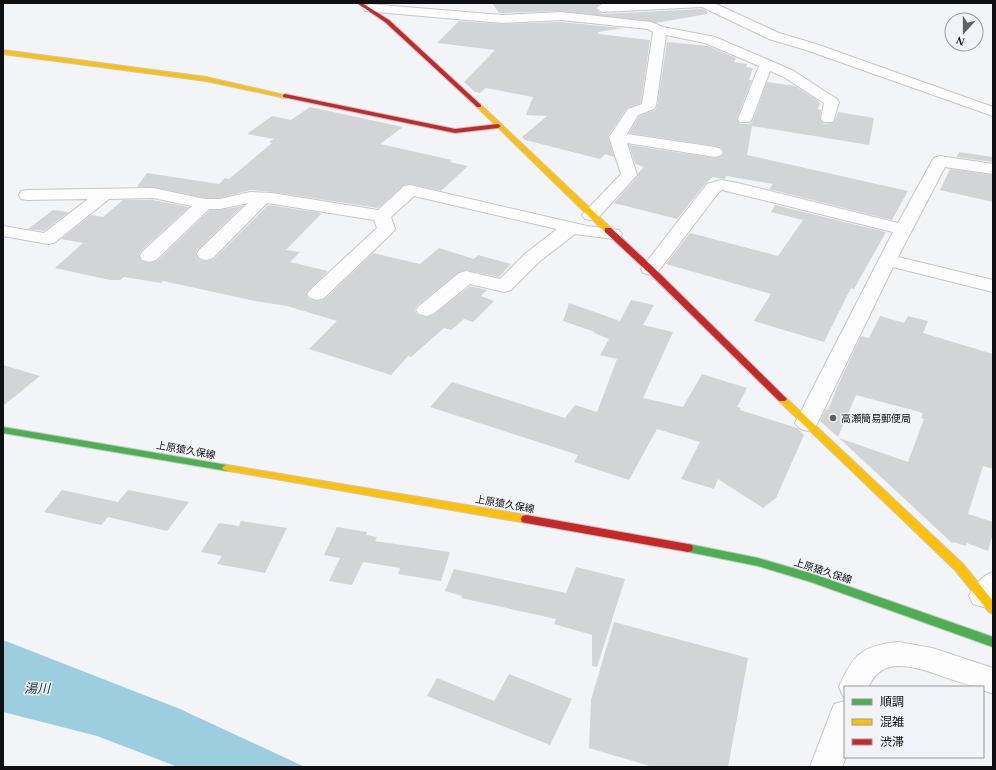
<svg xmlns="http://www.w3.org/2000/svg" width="996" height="770" viewBox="0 0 996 770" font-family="'Times New Roman','Noto Sans JP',serif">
	<rect width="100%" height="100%" fill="#f3f4f8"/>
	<!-- water -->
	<path fill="#9ccee0" d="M3 640 180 709 305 767H178L97 736 3 712Z"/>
	<!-- building -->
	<g fill="#d3d4d6">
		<path d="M492 3H601L595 8 602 14 702 9 707 11V14L656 23 561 11 499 13Z"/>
		<path d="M459 21 502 24 561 22 623 28 598 32V34L650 40 641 103 627 108 608 136 614 157 605 154 600 159 525 140 522 137 547 116 526 115 533 97 486 88 480 93 475 92 464 82 495 50 437 43Z"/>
		<path d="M667 42 708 46 736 58 734 62 747 64 746 67 753 68 749 80H752L737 118 740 124H750L753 120 767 82 795 86 817 100 820 103 818 109 821 110 820 119 823 124 834 123 838 112 874 118 869 145 752 126 747 155 908 191 892 220 769 189 773 184 726 176 725 179 713 177 706 183 677 219 614 203 638 176V173L644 167 635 164 629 145 715 158 721 156 724 153 722 148 715 146 629 133 639 116 655 110 657 107Z"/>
		<path d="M310 107 403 127 380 144 452 160 450 162 468 166 441 191 410 184 404 185 378 208 272 192 250 190 220 198H205L153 187H137L147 173 219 184 225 178 229 179 272 143 269 142 274 139 247 134 272 116 291 120Z"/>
		<path d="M959 152 993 157V162L957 157Z"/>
		<path d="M950 169 993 175V202L940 190Z"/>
		<path d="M123 200H153L189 207 141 251 139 255 141 261 149 263 157 261 210 210H220L243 206 198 249 196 253 198 259 206 261 214 259 268 205 322 213 286 250 300 252 290 262 328 271 306 293 309 299 317 301 325 299 373 253 420 264 439 248 474 259 478 255 511 264 499 277 466 270 459 272 418 305 414 310 418 315 426 317 433 315 470 286 487 290 481 296 494 301 473 322 464 319 451 330 444 328 411 357 408 356 391 375 309 349 337 321 287 306 255 301 163 281 161 283 124 277 120 280H110L55 268 83 243 61 239 91 215 103 217Z"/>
		<path d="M775 205 886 232 854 289 851 288 824 342 754 321 771 294 666 264 690 233 778 256 803 220 771 212Z"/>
		<path d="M53 210 69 212 44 231 28 229Z"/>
		<path d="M631 300 654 305 643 325 673 332 643 398 683 407 702 374 747 388 737 407 741 408 740 410 797 428 804 435 776 498 763 508 718 479 714 489 681 479 700 442 657 429 629 480 574 462 578 455 430 407 452 382 565 418 575 405 597 412 617 359 600 355 609 339 594 333 595 332 563 321 569 303 620 321Z"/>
		<path d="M880 316 904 323 908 316 928 321 923 333 993 354V469L983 466 968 514 993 522V533L988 551 967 543 966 546 953 542 952 543 839 438 908 462 924 419 921 418 923 413 856 395 838 437 820 421 826 409 828 410 839 383 861 336 869 338Z"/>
		<path d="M3 365 40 376 3 406Z"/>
		<path d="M62 490 118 502 128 490 189 502 167 531 108 517 101 525 44 512Z"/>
		<path d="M241 521 287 528 265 573 217 564 222 556 201 552 219 523 239 526Z"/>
		<path d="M337 527 367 532 366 535 377 537 375 541 450 552 441 581 398 574 400 568 363 562 352 585 329 581 340 558 324 555Z"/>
		<path d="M576 567 625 579 597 667 592 666V635L554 624 556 619 461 598 462 596 445 591 454 569 566 593Z"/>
		<path d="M614 622 748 658 728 767H653L589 748 591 700Z"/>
		<path d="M509 674 572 699 550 745 427 696 437 678 494 701Z"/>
	</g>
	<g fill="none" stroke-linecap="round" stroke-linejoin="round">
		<defs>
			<g id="street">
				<path d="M631 3H714L779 33 816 44 993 107V116L806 50 769 39 702 7 602 12 596 8 602 4Z"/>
				<path d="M369 4 502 15 561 12 651 22 663 27 715 37 792 70 837 99 839 102 833 122H823L821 119 824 103 782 76 770 71 752 119 750 122H740L738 119 759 66 705 43 666 35 656 106 654 109 638 115 627 134 715 147 721 149 723 152 721 155 715 157 627 143 637 175 597 219 591 220 585 219 582 215 621 174 609 137 628 109 642 104 653 32 648 29 561 20 502 23 365 11 363 8Z"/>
				<path d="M940 156 993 164V174L945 167 898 257 993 280V292L893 267 815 428 807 431 799 428 795 423 893 232 722 190 719 192 657 273 650 275 643 273 641 269 707 184 721 180 738 183 898 223 932 161 934 158Z"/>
				<path d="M410 185 587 226 619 230 622 234 619 238 613 239 575 234 540 261 511 290 504 292 470 284 433 314 426 316 419 314 416 310 419 306 459 273 466 271 500 279 526 253 557 229 414 196 391 217 395 229 392 233 324 298 317 300 310 298 307 294 310 290 377 228 374 220 267 203 213 258 206 260 199 258 197 254 199 250 248 203 220 209H209L156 260 149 262 142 260 140 256 142 252 192 206 153 198 109 199 54 243 48 244 3 236V226L44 233 88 199 27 200 21 199 19 195 21 191 27 190 153 188 205 199H220L250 192 272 193 378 210 404 186Z"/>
				<path d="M993 572V603L983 607 973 604 969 596C975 585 981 576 993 572Z"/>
				<path d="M898 642 932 648 993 668V694L983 690V687C951 687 887 640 869 687H845V697L843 696 839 687C853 654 862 646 898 642Z"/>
				<path d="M845 701 846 757 842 767H810L834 704Z"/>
			</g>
			<g id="fast">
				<path d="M3 427 227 465 230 466 232 468 230 470 227 471 3 433Z"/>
				<path d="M688 544 758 558 813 574 993 637V647L811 582 758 566 684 551 683 548 684 545Z"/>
			</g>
			<g id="slow">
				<path d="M3 50 206 77 288 96 285 98 206 81 3 54Z"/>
				<path d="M477 105H481L611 228V232H605L477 107Z"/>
				<path d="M782 396 785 397 963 564 993 601V614L989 612 955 570 779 401 777 399 779 397Z"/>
				<path d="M227 465 526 515 530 516 531 519 530 522 526 523 224 470 222 468 224 466Z"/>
			</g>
			<g id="jam">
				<path d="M357 3H362L389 20 481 105V107H477L385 22Z"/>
				<path d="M285 94 455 129 498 124 501 126 498 128 455 133 283 97V95Z"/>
				<path d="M605 228H611L653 267 785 397 787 399 785 401H779L647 271 605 232Z"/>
				<path d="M526 515 688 544 692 545 693 548 692 551 688 552 526 523 522 522 521 519 522 516Z"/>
			</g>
		</defs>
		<!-- street casing -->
		<use href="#street" stroke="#c6c6c9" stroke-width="2"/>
		<!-- fast casing -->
		<use href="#fast" stroke="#c6c6c9" stroke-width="2"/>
		<!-- slow casing -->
		<use href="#slow" stroke="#c6c6c9" stroke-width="2"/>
		<!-- jam casing -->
		<use href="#jam" stroke="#c6c6c9" stroke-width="2"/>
		<!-- street -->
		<use href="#street" fill="#fdfdfe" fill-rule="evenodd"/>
		<!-- fast -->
		<use href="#fast" fill="#4caf50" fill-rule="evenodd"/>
		<!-- slow -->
		<use href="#slow" fill="#ffc107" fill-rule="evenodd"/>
		<!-- jam -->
		<use href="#jam" fill="#c62828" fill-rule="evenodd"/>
	</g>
	<!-- markers -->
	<circle fill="#5f6062" stroke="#f2f3f9" stroke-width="1.5" cx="833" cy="418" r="4"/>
	<g text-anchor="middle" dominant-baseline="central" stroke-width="3" stroke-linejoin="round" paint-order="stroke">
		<!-- poi labels -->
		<g font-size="10" fill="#101012" stroke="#f2f3f9" text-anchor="start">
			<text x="841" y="418">高瀬簡易郵便局</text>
		</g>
		<!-- street labels -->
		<g font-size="10" fill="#101012" stroke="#f2f3f9">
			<text transform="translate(186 450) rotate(10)">上原猿久保線</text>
			<text transform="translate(505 504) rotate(10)">上原猿久保線</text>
			<text transform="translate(823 571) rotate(18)">上原猿久保線</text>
		</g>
		<!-- near-water labels -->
		<g font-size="13" font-style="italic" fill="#10333e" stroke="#f2f3f9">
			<text x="37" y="688">湯川</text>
		</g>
	</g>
	<!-- border -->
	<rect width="996" height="770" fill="none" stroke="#101012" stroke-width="8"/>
	<!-- legend -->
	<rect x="844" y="686" width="140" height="72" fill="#f2f3f9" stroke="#98989d"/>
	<rect x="852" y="699" width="20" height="6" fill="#4caf50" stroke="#98989d"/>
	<text x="880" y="706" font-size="12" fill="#101012">順調</text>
	<rect x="852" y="719" width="20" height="6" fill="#ffc107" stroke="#98989d"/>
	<text x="880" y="726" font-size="12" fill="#101012">混雑</text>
	<rect x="852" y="739" width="20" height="6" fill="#c62828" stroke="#98989d"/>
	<text x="880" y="746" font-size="12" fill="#101012">渋滞</text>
	<!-- north arrow -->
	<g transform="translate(964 32) rotate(201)"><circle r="19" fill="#f2f3f9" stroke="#98989d"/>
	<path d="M0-3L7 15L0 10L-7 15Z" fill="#5f6062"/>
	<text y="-6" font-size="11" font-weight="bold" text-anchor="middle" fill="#101012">N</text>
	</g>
</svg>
